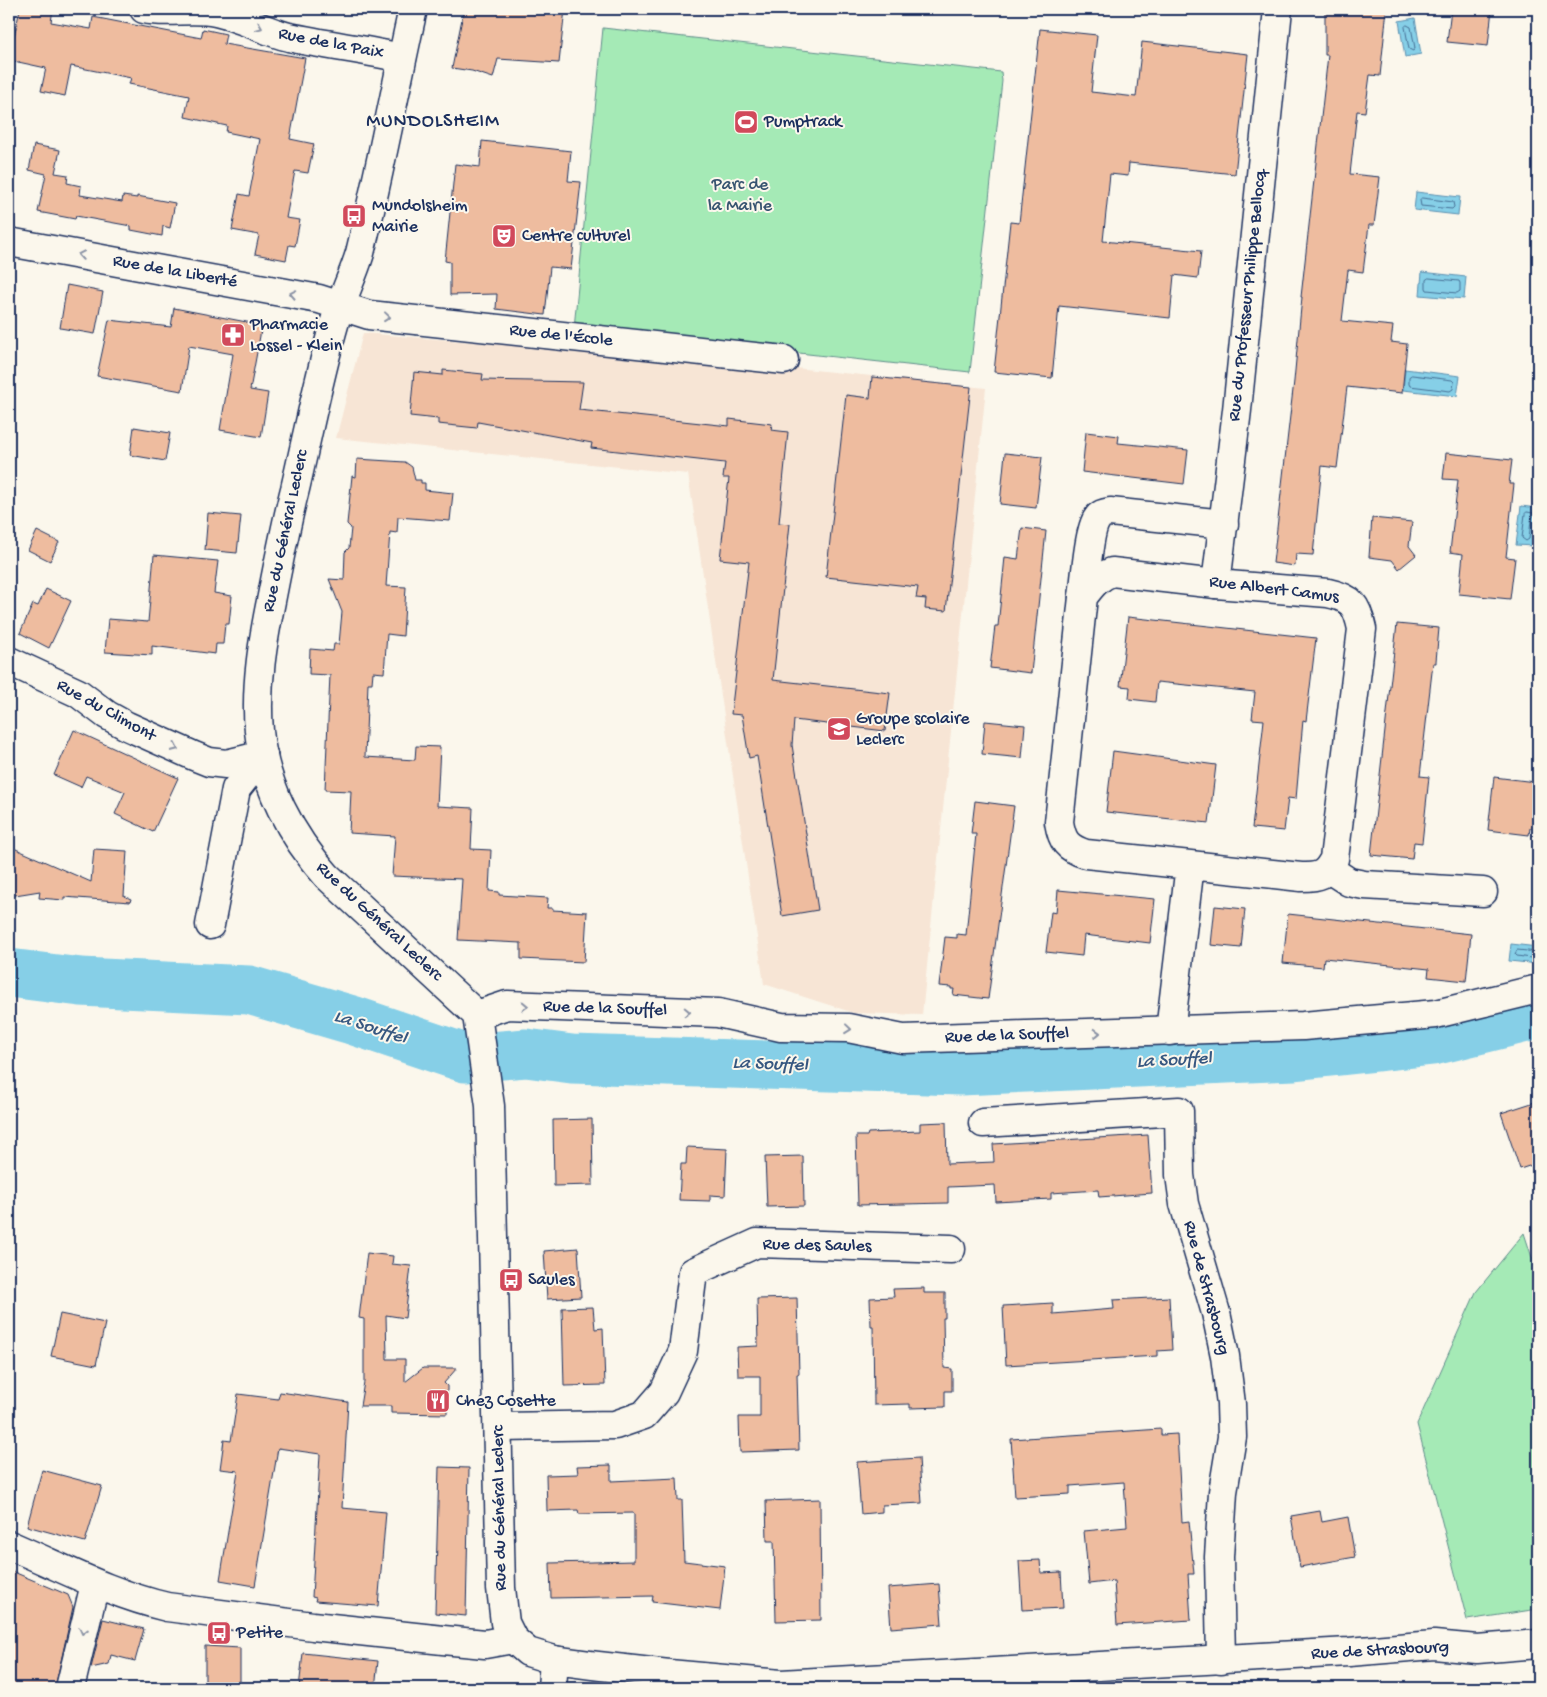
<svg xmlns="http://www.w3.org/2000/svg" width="1547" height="1697" viewBox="0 0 1547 1697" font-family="'Gochi Hand',sans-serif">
	<rect width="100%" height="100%" fill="#fbf7ec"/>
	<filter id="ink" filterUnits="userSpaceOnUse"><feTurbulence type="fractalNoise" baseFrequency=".02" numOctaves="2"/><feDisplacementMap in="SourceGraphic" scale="10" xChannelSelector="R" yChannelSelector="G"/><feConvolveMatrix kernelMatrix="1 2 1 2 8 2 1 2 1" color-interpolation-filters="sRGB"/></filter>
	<g filter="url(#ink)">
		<!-- built -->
		<path fill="#f7e5d5" d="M363 333 795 368 986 388 922 1015 854 1013 764 984 688 474 336 438Z"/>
		<!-- green -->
		<g fill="#a5eab6" stroke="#608c8a">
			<path d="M603 28 1001 72 1002 81 970 372 574 328Z"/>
			<path d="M1524 1233 1538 1276V1609L1467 1620 1417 1424 1476 1292Z"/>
		</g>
		<!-- water -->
		<g fill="#86cfe7" stroke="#5b8fb0">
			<path d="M1415 18 1421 54 1405 57 1399 21Z"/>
			<path d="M1416 192 1460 197 1458 215 1414 210Z"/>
			<path d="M1422 272 1466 277 1464 299 1420 295Z"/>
			<path d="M1405 369 1460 376 1457 396 1403 390Z"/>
			<path d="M1521 506 1537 508 1533 546 1516 545Z"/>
			<path d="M1511 944 1538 947V964L1509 961Z"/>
		</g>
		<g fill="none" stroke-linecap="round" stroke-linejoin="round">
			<!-- shore -->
			<g stroke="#466f95" stroke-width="1">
				<path d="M1407 25 1411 27 1415 48 1413 51 1409 49 1405 27Z"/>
				<path d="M1422 198 1453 202 1454 207 1452 209 1421 206 1420 200Z"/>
				<path d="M1429 278 1459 281 1460 283V291L1457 293 1427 290 1426 288V280Z"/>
				<path d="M1412 375 1452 380 1454 382 1453 389 1450 391 1410 386 1409 384V377Z"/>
				<path d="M1527 512 1533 513 1534 515 1531 520 1529 539 1526 541 1522 538 1525 514Z"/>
				<path d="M1538 952 1517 950 1515 954 1517 956 1538 959"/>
			</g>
			<!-- river -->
			<path stroke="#86cfe7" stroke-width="49" d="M9 973 81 982 249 990 352 1020 465 1058 526 1053 572 1059 960 1071 1294 1056 1433 1041 1538 1015"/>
		</g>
		<!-- building -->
		<g fill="#eebc9f" stroke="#1b2f5e">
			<path d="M20 9H53L51 22 91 29 93 17 201 38 203 29 226 34 224 44 305 58 290 139 314 144 308 173 295 171 286 218 300 220 295 246 289 245 286 260 255 254 259 235 232 230 239 194 249 196 260 139 226 132 227 126 185 117 189 96 129 84 131 78 71 66 65 96 41 91 46 68 9 60Z"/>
			<path d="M464 9H565L559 63 498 59 493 78 472 71 452 68Z"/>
			<path d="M1325 9H1387L1380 76 1370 75 1365 112 1357 111 1350 174 1380 177 1374 225H1369L1363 272 1348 270 1342 321 1393 326 1391 342 1407 344 1402 393 1347 387 1337 468 1322 466 1313 555 1296 554 1295 566 1273 563 1294 381 1302 297H1301L1328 55H1325Z"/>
			<path d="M1451 9H1492L1488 46 1447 42Z"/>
			<path d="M1040 29 1097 35 1091 92 1136 97 1142 42 1248 54 1235 174 1129 163 1128 176 1110 174 1103 241 1201 251 1198 278 1174 275 1170 318 1059 306 1052 378 994 372 1010 222 1019 223Z"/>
			<path d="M482 141 571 151 568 181 581 182 571 269 550 267 545 315 496 309 497 294 450 295V262L445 261 455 164 480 167Z"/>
			<path d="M34 145 60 150 55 173 68 175 67 183 81 186 80 195 122 202 123 196 137 198V196L175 203 170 228 163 226 162 236 131 230V226L76 216 75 219 38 212 46 174 29 170Z"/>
			<path d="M67 285 103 292 95 334 60 328Z"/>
			<path d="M174 308 262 325 250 390 268 393 261 437 220 430 233 354 189 346 182 391 97 376 109 320 171 327Z"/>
			<path d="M443 370 483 374 482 380 583 382 579 410 729 426V419L772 424 771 430 788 432 779 523 790 524 773 680 890 693 885 731 794 720 792 745 818 910 782 916 757 756 749 758 742 715 731 714 749 562 720 559 729 478H723L725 463 591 448 592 443 478 422 477 428 438 424V419L410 416 414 372 443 375Z"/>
			<path d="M872 377 971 387 946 611 925 609 926 599 916 598 918 587 826 577 846 395 870 398Z"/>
			<path d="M134 427 170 433 165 461 130 455Z"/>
			<path d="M1086 432 1119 436 1118 443 1188 450 1184 484 1082 472Z"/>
			<path d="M1005 453 1042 457 1036 508 1000 504Z"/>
			<path d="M1446 453 1512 460 1509 484H1514L1506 557 1515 558 1510 599 1459 594 1463 554 1450 552 1458 480 1443 479Z"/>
			<path d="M357 459 405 462 412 467 415 480H421V483H425V490L453 493 450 521 398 517 397 533 390 532 386 586 406 587 403 636 387 634 384 673 373 672 372 683H368L365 757 415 760 416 746 440 747 437 806 473 808 471 849 491 850 489 891 499 892V895L548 898 547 908H552V910L587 912 584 962 521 959V943L458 940 462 879 392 876 395 836 349 833 351 791 325 790 330 675 309 674 310 649 333 651 334 644H339L342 612 329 579 344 580 345 552 349 548 351 528 347 524 352 476 356 477Z"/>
			<path d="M208 513 241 516 237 553 205 550Z"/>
			<path d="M1372 518 1412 522 1409 546 1416 555 1399 569 1392 560 1369 557Z"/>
			<path d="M1022 528 1046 531 1031 673 990 668 995 626H998L1005 557 1018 559Z"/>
			<path d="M37 531 59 542 50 561 28 550Z"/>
			<path d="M154 555 218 561 214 593 232 596 229 624H225L223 644H216L215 654 152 646V655L105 652 108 619 148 622Z"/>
			<path d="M46 589 71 601 49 648 20 633 33 604 38 606Z"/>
			<path d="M1128 617 1316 638 1306 721 1303 720 1296 799 1288 798 1284 831 1252 828 1264 720 1252 719 1255 692 1157 682 1155 702 1129 699 1130 687 1120 686Z"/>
			<path d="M1397 624 1439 628 1436 661V663H1433L1420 776 1429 777 1422 843 1414 842 1412 859 1371 855Z"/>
			<path d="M985 721 1025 725 1022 758 982 754Z"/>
			<path d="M74 730 178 778 153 832 115 814 125 792 86 776 81 787 54 775Z"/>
			<path d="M1113 751 1216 765 1209 823 1106 812Z"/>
			<path d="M1494 777 1535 782 1533 798 1538 799 1536 829 1530 828 1529 835 1488 830Z"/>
			<path d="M975 801 1014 806 988 999 953 995 954 989H951V987L939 986 945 937 957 938V934L966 935 976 834H971Z"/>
			<path d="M9 846 91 882 94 849 127 851 124 896 131 899 130 902 64 897V900L39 898 40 891 9 896Z"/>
			<path d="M1058 890 1155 899 1150 943 1084 935 1082 956 1046 952 1051 912 1056 913Z"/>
			<path d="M1215 906 1245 909 1241 948 1211 945Z"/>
			<path d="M1288 914 1471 934 1466 981 1428 977 1429 969 1324 958 1323 967 1283 963Z"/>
			<path d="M1538 1101V1163L1520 1169 1501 1113Z"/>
			<path d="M592 1119 593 1185 554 1186 553 1120Z"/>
			<path d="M946 1122 947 1164 994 1162 993 1144 1148 1135 1152 1193 1099 1197 1098 1190 1051 1193V1199L996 1202 995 1185 948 1187V1203L858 1205 856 1136H867L868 1133 920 1131V1123Z"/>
			<path d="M687 1147 727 1149 725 1196 710 1195V1201L679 1200 681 1164H686Z"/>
			<path d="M803 1156 804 1206 767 1207 765 1157Z"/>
			<path d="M578 1248 581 1297 547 1299 544 1251Z"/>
			<path d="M367 1253 393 1256 392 1264 411 1266 405 1318 386 1315 387 1359H405V1382L423 1368H457L444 1383 447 1386V1414L391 1413V1406H360L364 1382V1319L359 1318Z"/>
			<path d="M924 1288V1293H945V1318H943L944 1368 952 1369V1391H945V1407L910 1408V1404L874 1405 873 1326H871L870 1298 894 1297 893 1289Z"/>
			<path d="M1169 1297 1172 1350 1157 1351V1356L1006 1365 1003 1306 1053 1303V1314L1114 1309 1113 1300Z"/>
			<path d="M797 1298 799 1374H797L799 1450 740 1452 739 1417H760V1376H738L737 1347 758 1346 757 1299Z"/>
			<path d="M593 1307 595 1329 603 1328 605 1385 564 1386 562 1308Z"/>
			<path d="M60 1314 105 1323 96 1365 51 1356Z"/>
			<path d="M280 1392 348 1402 342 1508 386 1512 378 1606 315 1601 316 1598 312 1597 320 1454 278 1448 255 1586 220 1580 238 1471 220 1469 224 1440 231 1441 238 1394 278 1399Z"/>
			<path d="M1161 1429V1435L1177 1434 1182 1522 1189 1521 1194 1574H1188L1191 1620 1117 1625 1114 1581 1089 1584 1084 1531 1127 1527 1124 1482 1070 1486V1494L1015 1497 1011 1439Z"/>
			<path d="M919 1458 922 1503 882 1505V1512L861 1514 857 1462Z"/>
			<path d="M611 1465V1481L677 1478 678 1500H682L684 1561 725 1566 720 1610 652 1602 653 1596 551 1598 550 1563 634 1561V1513L579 1514 578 1510 547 1511 546 1475 578 1474 577 1466Z"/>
			<path d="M439 1467 469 1468 466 1616 435 1613Z"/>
			<path d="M42 1470 102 1486 85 1542 27 1526Z"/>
			<path d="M820 1499 821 1620 776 1621 774 1541H767L766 1501Z"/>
			<path d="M1320 1511 1322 1522 1348 1517 1355 1557 1300 1567 1291 1516Z"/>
			<path d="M1040 1560 1041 1573 1061 1572 1063 1608 1022 1610 1019 1561Z"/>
			<path d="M9 1570 68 1595 73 1607 55 1688H9Z"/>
			<path d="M939 1584 942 1624 891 1628 888 1588Z"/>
			<path d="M103 1619 144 1629 135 1661 111 1655 109 1664 91 1668Z"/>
			<path d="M205 1646 240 1648V1688H205Z"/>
			<path d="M303 1653 378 1661 375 1688H299Z"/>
		</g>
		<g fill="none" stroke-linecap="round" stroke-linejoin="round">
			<defs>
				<g id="street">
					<path d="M144 9C168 14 192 7 216 12 241 17 264 31 289 37 326 45 365 50 402 58"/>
					<path d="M9 242 319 299 369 315 784 360"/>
					<path d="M1216 584 1237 410 1278 9"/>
					<path d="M1083 597C1085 582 1089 529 1097 519 1100 514 1104 513 1110 512L1224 524"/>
					<path d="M9 661 78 693 107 715 127 726 194 756 209 762 226 764 263 755"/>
					<path d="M1329 869 1349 882 1364 885 1483 892"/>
					<path d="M210 925 236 789 263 755"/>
					<path d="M477 1015 507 1005 718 1013 781 1027 848 1028 903 1039 1303 1026 1436 1014 1538 989"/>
					<path d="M1170 1031 1190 865 1301 877C1319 877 1325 876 1334 859L1362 629C1357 605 1352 598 1328 593L1216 584 1112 572C1098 577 1092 585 1083 597L1059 822C1062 841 1067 848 1086 854L1190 865"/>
					<path d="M983 1123 1179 1111 1180 1175 1184 1204 1216 1313 1225 1356 1231 1404 1232 1437 1223 1492 1219 1557 1221 1660"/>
					<path d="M498 1427 615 1425 644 1415 664 1392 683 1351 693 1272 757 1243 951 1249"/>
					<path d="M70 1688 95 1584"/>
					<path d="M552 1688 554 1660"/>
					<path d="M1051 1688V1670"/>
				</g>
				<g id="secondary">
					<path d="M413 9C395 90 380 172 360 253 353 276 342 298 335 321 319 376 308 433 295 489 286 524 279 560 272 596 263 640 255 685 259 731 264 785 291 836 327 876L477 1015 490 1106 501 1588 505 1623 513 1639 528 1652 554 1660 591 1665 669 1674 781 1684 1349 1652 1434 1645 1477 1649 1538 1644"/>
					<path d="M9 1545C61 1567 111 1594 167 1607L313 1626 443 1640 485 1644 513 1639"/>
				</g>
			</defs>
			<!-- street casing -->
			<use href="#street" stroke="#1b2f5e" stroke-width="31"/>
			<!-- secondary casing -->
			<use href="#secondary" stroke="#1b2f5e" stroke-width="31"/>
			<!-- street -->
			<use href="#street" stroke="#fbf7ec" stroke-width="28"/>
			<!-- secondary -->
			<use href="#secondary" stroke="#fbf7ec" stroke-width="28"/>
		</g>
		<!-- one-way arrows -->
		<defs><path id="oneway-chevron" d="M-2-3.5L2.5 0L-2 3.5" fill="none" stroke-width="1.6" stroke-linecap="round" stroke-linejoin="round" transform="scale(1.25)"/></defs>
		<g stroke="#8b93a5">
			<use href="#oneway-chevron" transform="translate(259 27) rotate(22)"/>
			<use href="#oneway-chevron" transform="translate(81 255) rotate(-170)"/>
			<use href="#oneway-chevron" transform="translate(293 294) rotate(-169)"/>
			<use href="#oneway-chevron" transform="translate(387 317) rotate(6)"/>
			<use href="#oneway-chevron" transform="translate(175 748) rotate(25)"/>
			<use href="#oneway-chevron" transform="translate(525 1006) rotate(2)"/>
			<use href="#oneway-chevron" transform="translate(687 1012) rotate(2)"/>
			<use href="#oneway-chevron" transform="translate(848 1029) rotate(6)"/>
			<use href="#oneway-chevron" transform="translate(1097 1033) rotate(-2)"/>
			<use href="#oneway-chevron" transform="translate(83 1631) rotate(104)"/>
		</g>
	</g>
	<!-- icons -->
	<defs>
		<symbol id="stadium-square" viewBox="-11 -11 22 22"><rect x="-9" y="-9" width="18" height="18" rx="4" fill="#d1495b" stroke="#fbf7ec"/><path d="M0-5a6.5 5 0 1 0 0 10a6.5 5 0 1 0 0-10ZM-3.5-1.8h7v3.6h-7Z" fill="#fff"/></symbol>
		<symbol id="bus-square" viewBox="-11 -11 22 22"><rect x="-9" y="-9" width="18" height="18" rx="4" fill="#d1495b" stroke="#fbf7ec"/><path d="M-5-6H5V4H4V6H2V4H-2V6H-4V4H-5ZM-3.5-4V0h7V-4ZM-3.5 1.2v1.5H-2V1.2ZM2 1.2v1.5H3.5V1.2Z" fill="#fff"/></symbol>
		<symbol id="theatre-square" viewBox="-11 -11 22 22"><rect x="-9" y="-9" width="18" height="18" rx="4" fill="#d1495b" stroke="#fbf7ec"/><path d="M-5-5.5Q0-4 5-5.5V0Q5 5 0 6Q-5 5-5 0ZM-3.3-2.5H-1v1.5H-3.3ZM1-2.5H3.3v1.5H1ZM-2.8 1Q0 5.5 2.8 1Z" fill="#fff"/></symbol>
		<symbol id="pharmacy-square" viewBox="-11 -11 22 22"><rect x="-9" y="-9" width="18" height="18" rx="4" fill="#d1495b" stroke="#fbf7ec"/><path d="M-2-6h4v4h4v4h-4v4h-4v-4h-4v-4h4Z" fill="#fff"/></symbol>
		<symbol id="school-square" viewBox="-11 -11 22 22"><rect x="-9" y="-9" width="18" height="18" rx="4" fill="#d1495b" stroke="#fbf7ec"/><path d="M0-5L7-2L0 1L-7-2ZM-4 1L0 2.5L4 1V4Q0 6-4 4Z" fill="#fff"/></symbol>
		<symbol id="restaurant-square" viewBox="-11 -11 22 22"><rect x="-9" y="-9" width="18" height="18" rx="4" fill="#d1495b" stroke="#fbf7ec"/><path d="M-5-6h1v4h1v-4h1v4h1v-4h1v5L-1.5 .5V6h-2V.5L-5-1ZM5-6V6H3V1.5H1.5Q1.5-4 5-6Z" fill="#fff"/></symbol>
	</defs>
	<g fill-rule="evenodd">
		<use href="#stadium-square" x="732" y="108" width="28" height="28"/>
		<use href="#bus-square" x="340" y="202" width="28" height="28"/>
		<use href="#theatre-square" x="490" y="222" width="28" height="28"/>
		<use href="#pharmacy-square" x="219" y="321" width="28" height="28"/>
		<use href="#school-square" x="825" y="715" width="28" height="28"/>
		<use href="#bus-square" x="497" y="1266" width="28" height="28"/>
		<use href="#restaurant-square" x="424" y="1387" width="28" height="28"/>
		<use href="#bus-square" x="205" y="1619" width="28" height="28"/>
	</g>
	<g text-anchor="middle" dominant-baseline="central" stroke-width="4" stroke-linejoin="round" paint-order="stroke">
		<!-- street labels -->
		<g font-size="18" fill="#1b2f5e" stroke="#fbf7ec">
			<text transform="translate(331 44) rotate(11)">Rue de la Paix</text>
			<text transform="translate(175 272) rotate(10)">Rue de la Liberté</text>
			<text transform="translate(1248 296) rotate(-84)">Rue du Professeur Philippe Bellocq</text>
			<text transform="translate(561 336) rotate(6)">Rue de l'École</text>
			<text transform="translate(286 531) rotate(-78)">Rue du Général Leclerc</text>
			<text transform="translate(1274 590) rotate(7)">Rue Albert Camus</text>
			<text transform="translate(106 711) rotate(29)">Rue du Climont</text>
			<text transform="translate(379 922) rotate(43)">Rue du Général Leclerc</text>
			<text transform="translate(605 1009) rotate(2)">Rue de la Souffel</text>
			<text transform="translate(1007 1036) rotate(-2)">Rue de la Souffel</text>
			<text transform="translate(817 1246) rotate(1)">Rue des Saules</text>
			<text transform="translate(1206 1288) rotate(75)">Rue de Strasbourg</text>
			<text transform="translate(500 1508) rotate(-91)">Rue du Général Leclerc</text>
			<text transform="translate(1380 1651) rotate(-3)">Rue de Strasbourg</text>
		</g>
		<!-- poi labels -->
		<g font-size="18" fill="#1b2f5e" stroke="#fbf7ec" text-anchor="start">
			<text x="764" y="122">Pumptrack</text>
			<text x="372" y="206">Mundolsheim<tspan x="372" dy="21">Mairie</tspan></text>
			<text x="522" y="236">Centre culturel</text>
			<text x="250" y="325">Pharmacie<tspan x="250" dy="21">Lossel - Klein</tspan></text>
			<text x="856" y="719">Groupe scolaire<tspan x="856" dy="21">Leclerc</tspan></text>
			<text x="528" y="1280">Saules</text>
			<text x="456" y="1401">Chez Cosette</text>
			<text x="236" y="1633">Petite</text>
		</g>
		<!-- park labels -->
		<g font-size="18" fill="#375470" stroke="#fbf7ec">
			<text x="740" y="185">Parc de<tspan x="740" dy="21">la Mairie</tspan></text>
		</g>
		<!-- water labels -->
		<g font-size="19" font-style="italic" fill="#365780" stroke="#fbf7ec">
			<text transform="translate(370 1028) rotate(18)">La Souffel</text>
			<text transform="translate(1174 1061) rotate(-3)">La Souffel</text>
			<text transform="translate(770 1065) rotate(2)">La Souffel</text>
		</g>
		<!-- quarter labels -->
		<g font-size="20" letter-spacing="1" fill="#1b2f5e" stroke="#fbf7ec">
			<text x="433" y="122">MUNDOLSHEIM</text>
		</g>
	</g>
	<!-- margin -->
	<rect width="1547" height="1697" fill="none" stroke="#fbf7ec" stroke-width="30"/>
	<rect x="15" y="15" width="1517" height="1667" fill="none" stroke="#1b2f5e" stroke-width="2" filter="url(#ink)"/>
</svg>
